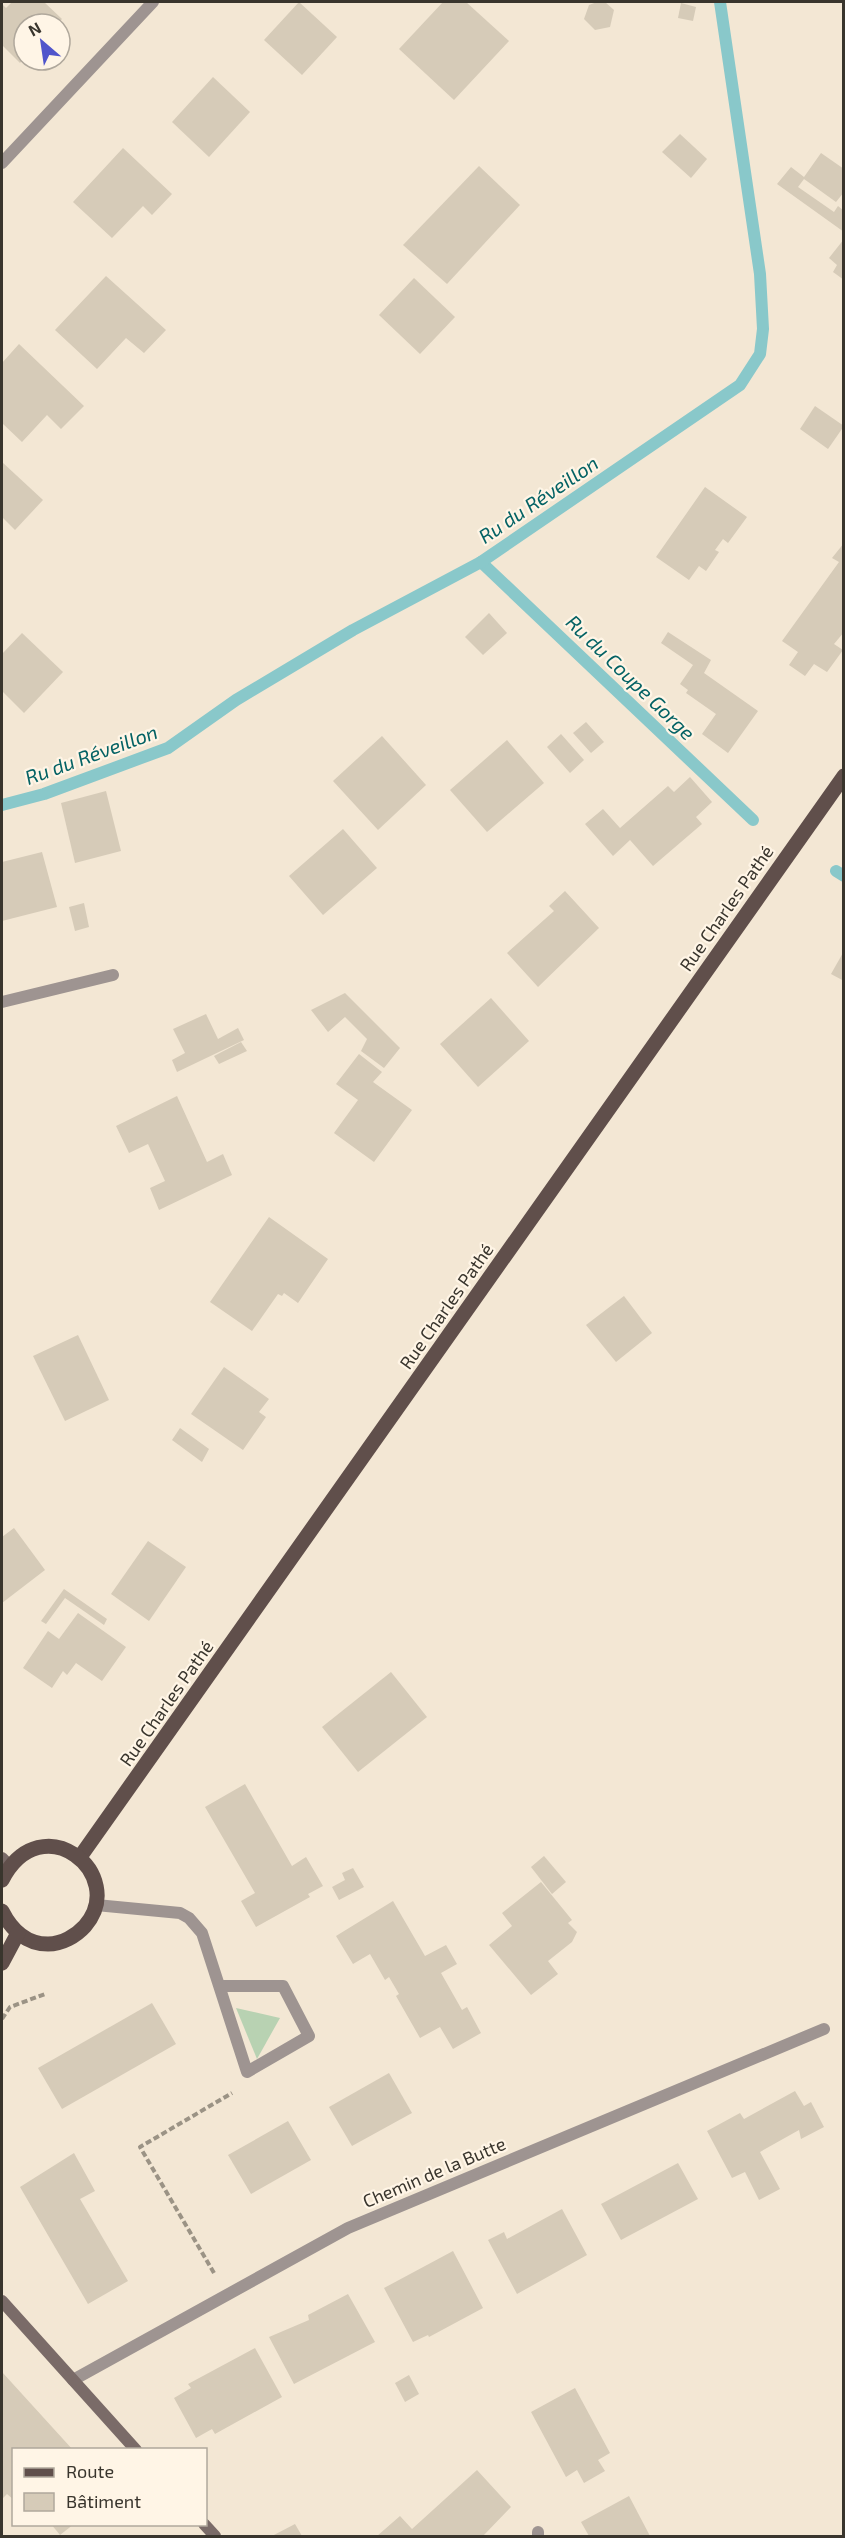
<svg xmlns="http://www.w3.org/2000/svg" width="845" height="2538" viewBox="0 0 845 2538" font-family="'Exo 2',sans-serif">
	<rect width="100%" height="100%" fill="#f3e7d4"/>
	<!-- green -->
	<path fill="#b8d2b2" d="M236 2008 280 2018 257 2059Z"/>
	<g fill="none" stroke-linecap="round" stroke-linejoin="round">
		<!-- stream -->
		<g stroke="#89c8ca" stroke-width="12">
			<path d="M481 562 753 820"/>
			<path d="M2 805 44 794 168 748 236 700 353 630 481 562 740 385 760 354 763 329 760 274 720 2"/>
			<path d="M836 871 844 876"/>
		</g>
	</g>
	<!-- building -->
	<g fill="#d6cbb8">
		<path d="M12 2H44L62 19 57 24H24V58L20 63 2 45V4L6 8Z"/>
		<path d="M299 2 337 37 302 75 264 40Z"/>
		<path d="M443 2H466L509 41 454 100 399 49Z"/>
		<path d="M597 2H605L614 10 610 27 595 30 584 19 589 5Z"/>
		<path d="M681 3 696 7 693 21 678 18Z"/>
		<path d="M213 77 250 112 209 157 172 122Z"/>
		<path d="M680 134 707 159 691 178 662 152Z"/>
		<path d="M123 148 172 194 152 215 143 206 112 238 73 202Z"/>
		<path d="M821 153 844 169V192L836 202 804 179 798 187 834 212 838 206 844 211V232L777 184 791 167 804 177Z"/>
		<path d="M479 166 520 205 447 284 403 245Z"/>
		<path d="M844 239V280L833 272 837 265 829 258Z"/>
		<path d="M106 276 166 330 144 353 126 338 97 369 55 330Z"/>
		<path d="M414 278 455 317 420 354 379 315Z"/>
		<path d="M19 344 84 406 61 429 47 415 22 442 2 423V363Z"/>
		<path d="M815 406 844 426 828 449 800 429Z"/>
		<path d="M2 462 43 500 15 530 2 517Z"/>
		<path d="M705 487 747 517 728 543 723 539 715 550 719 552 706 571 699 566 689 580 656 557Z"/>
		<path d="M844 543V632L834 644 843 650 827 672 814 664 805 676 789 665 798 652 782 641 839 562 832 558Z"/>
		<path d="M489 613 507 633 483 655 465 637Z"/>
		<path d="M668 632 711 660 704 673 758 711 728 753 702 734 716 714 686 693 688 690 680 684 693 665 661 643Z"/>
		<path d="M22 633 63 672 24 713 2 691V654Z"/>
		<path d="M586 722 604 742 591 753 573 733Z"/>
		<path d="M561 734 584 760 570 773 547 747Z"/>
		<path d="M382 736 426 785 378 830 333 781Z"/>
		<path d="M507 740 544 783 487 832 450 790Z"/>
		<path d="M690 777 712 802 696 817 702 824 653 866 630 840 613 856 585 824 603 809 620 828 668 786 674 792Z"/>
		<path d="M106 791 121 851 75 863 61 803Z"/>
		<path d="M343 829 377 868 323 915 289 876Z"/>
		<path d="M42 852 57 907 2 921V862Z"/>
		<path d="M565 891 599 928 538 987 507 953 554 911 549 906Z"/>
		<path d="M84 903 89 927 75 931 69 907Z"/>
		<path d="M844 951V981L831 974Z"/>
		<path d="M345 993 400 1048 384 1068 361 1051 367 1039 345 1017 328 1032 311 1010Z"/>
		<path d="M491 998 529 1041 478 1087 440 1044Z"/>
		<path d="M206 1014 218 1039 238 1028 244 1040 177 1072 172 1060 185 1053 173 1029Z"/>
		<path d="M241 1042 247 1051 219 1064 214 1056Z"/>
		<path d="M359 1054 382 1072 373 1082 412 1110 374 1162 334 1133 358 1100 336 1084Z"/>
		<path d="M177 1096 207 1162 223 1154 232 1175 159 1210 150 1188 165 1181 148 1144 129 1153 116 1126Z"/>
		<path d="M269 1217 328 1259 298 1303 284 1293 282 1296 278 1294 252 1331 210 1302Z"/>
		<path d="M624 1296 652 1333 616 1362 586 1325Z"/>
		<path d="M78 1335 109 1400 65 1421 33 1356Z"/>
		<path d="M224 1367 269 1399 259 1412 266 1417 243 1450 191 1414Z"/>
		<path d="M180 1428 209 1449 202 1462 172 1440Z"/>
		<path d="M14 1528 45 1570 2 1603V1537Z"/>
		<path d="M148 1541 186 1567 149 1621 111 1594Z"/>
		<path d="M64 1589 107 1619 104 1625 65 1598 46 1624 41 1621Z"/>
		<path d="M78 1613 126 1647 102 1681 76 1663 67 1675 63 1671 52 1688 23 1668 48 1631 59 1639Z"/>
		<path d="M391 1672 427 1717 358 1772 322 1727Z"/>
		<path d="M245 1784 292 1866 306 1857 323 1886 308 1894 310 1897 256 1927 241 1901 255 1893 205 1807Z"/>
		<path d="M544 1856 566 1882 552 1894 531 1867Z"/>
		<path d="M353 1868 364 1887 339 1900 332 1887 345 1880 342 1873Z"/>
		<path d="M541 1882 572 1920 568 1923 577 1932 572 1942 548 1961 558 1974 531 1995 489 1945 512 1926 502 1913Z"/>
		<path d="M393 1901 425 1956 446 1945 457 1964 441 1973 462 2010 467 2007 481 2033 453 2049 440 2027 420 2038 396 1996 399 1994 389 1977 385 1980 370 1954 353 1964 336 1936Z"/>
		<path d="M152 2003 176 2044 62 2109 38 2068Z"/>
		<path d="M389 2073 412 2113 352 2146 329 2107Z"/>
		<path d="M795 2091 804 2106 811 2102 824 2127 801 2139 799 2130 760 2152 780 2189 759 2200 745 2172 732 2178 707 2131 740 2113 744 2119Z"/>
		<path d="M288 2121 311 2160 251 2194 228 2155Z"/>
		<path d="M74 2153 95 2191 80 2199 128 2281 88 2304 20 2187Z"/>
		<path d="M678 2163 698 2199 621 2240 601 2204Z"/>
		<path d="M562 2209 587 2255 517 2294 488 2240 504 2232 507 2239Z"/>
		<path d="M453 2251 483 2308 429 2337 428 2335 413 2342 384 2288Z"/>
		<path d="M348 2294 375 2342 294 2384 269 2337 309 2320 308 2315Z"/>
		<path d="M255 2348 282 2397 215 2434 212 2429 196 2438 174 2398 191 2388 188 2384Z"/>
		<path d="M2 2372 73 2450H14V2500L7 2494 2 2499Z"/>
		<path d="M409 2375 419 2394 405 2402 395 2383Z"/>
		<path d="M575 2388 610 2453 598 2460 605 2471 584 2483 577 2470 566 2477 531 2412Z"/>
		<path d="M477 2470 511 2507 483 2536H377L400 2516 412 2529Z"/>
		<path d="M629 2496 650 2536H589L581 2522Z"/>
		<path d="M51 2524H74L60 2535Z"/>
		<path d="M295 2524 302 2536H272Z"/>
	</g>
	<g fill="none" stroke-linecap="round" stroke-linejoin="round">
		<!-- path -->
		<g stroke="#9b9385" stroke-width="4" stroke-dasharray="6 3" stroke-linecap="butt">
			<path d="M2 2019 10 2007 45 1994"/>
			<path d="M214 2273 140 2147 232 2093"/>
		</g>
		<!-- street -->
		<g stroke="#9e9491" stroke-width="12">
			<path d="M2 163 153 2"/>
			<path d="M2 1002 113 975"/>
			<path d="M96 1905 180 1913 189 1918 202 1933 247 2072 309 2036 283 1986H220"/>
			<path d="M73 2380 348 2228 824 2029"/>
			<path d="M538 2536V2532"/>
		</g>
		<!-- secondary -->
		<g stroke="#7a6b68" stroke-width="12">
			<path d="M2 1858 9 1865"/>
			<path d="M2 2301 136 2450"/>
			<path d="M204 2524 215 2536"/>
		</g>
		<!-- primary -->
		<g stroke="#604f4b" stroke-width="15">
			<path d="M80 1857 844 776"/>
			<path d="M2 1880C42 1803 129 1875 85 1926 76 1936 62 1944 48 1944 26 1944 11 1929 2 1911"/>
			<path d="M2 1963 18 1933"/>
		</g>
	</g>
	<g text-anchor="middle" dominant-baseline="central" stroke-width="4.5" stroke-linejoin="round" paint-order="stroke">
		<!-- street labels -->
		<g font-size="18" fill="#39352d" stroke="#fff5e6">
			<text transform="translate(726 908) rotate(-55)">Rue Charles Pathé</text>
			<text transform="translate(446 1306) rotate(-55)">Rue Charles Pathé</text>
			<text transform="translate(166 1703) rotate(-55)">Rue Charles Pathé</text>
			<text transform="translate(434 2172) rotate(-23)">Chemin de la Butte</text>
		</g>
		<!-- water labels -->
		<g font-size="20" font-style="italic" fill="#046264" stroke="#fff5e6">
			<text transform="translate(538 499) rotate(-34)">Ru du Réveillon</text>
			<text transform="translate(631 677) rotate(44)">Ru du Coupe Gorge</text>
			<text transform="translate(91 754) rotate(-20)">Ru du Réveillon</text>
		</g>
	</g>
	<!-- border -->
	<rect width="845" height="2538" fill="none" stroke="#39352d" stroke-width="6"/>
	<!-- legend -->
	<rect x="12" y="2448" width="195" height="78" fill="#fff5e6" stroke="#b0a89c" stroke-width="1.5"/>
	<rect x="24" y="2468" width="30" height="9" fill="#604f4b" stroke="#b0a89c" stroke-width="1.5"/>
	<text x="66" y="2478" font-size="18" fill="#39352d">Route</text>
	<rect x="24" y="2493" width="30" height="18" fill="#d6cbb8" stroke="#b0a89c" stroke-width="1.5"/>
	<text x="66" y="2508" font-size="18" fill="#39352d">Bâtiment</text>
	<!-- north arrow -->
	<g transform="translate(42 42) rotate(331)"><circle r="28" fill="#fff5e6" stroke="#b0a89c" stroke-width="1.5"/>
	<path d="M0-4.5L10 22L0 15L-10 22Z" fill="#5055cb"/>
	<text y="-9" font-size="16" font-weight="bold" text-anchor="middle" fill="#39352d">N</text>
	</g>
</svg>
